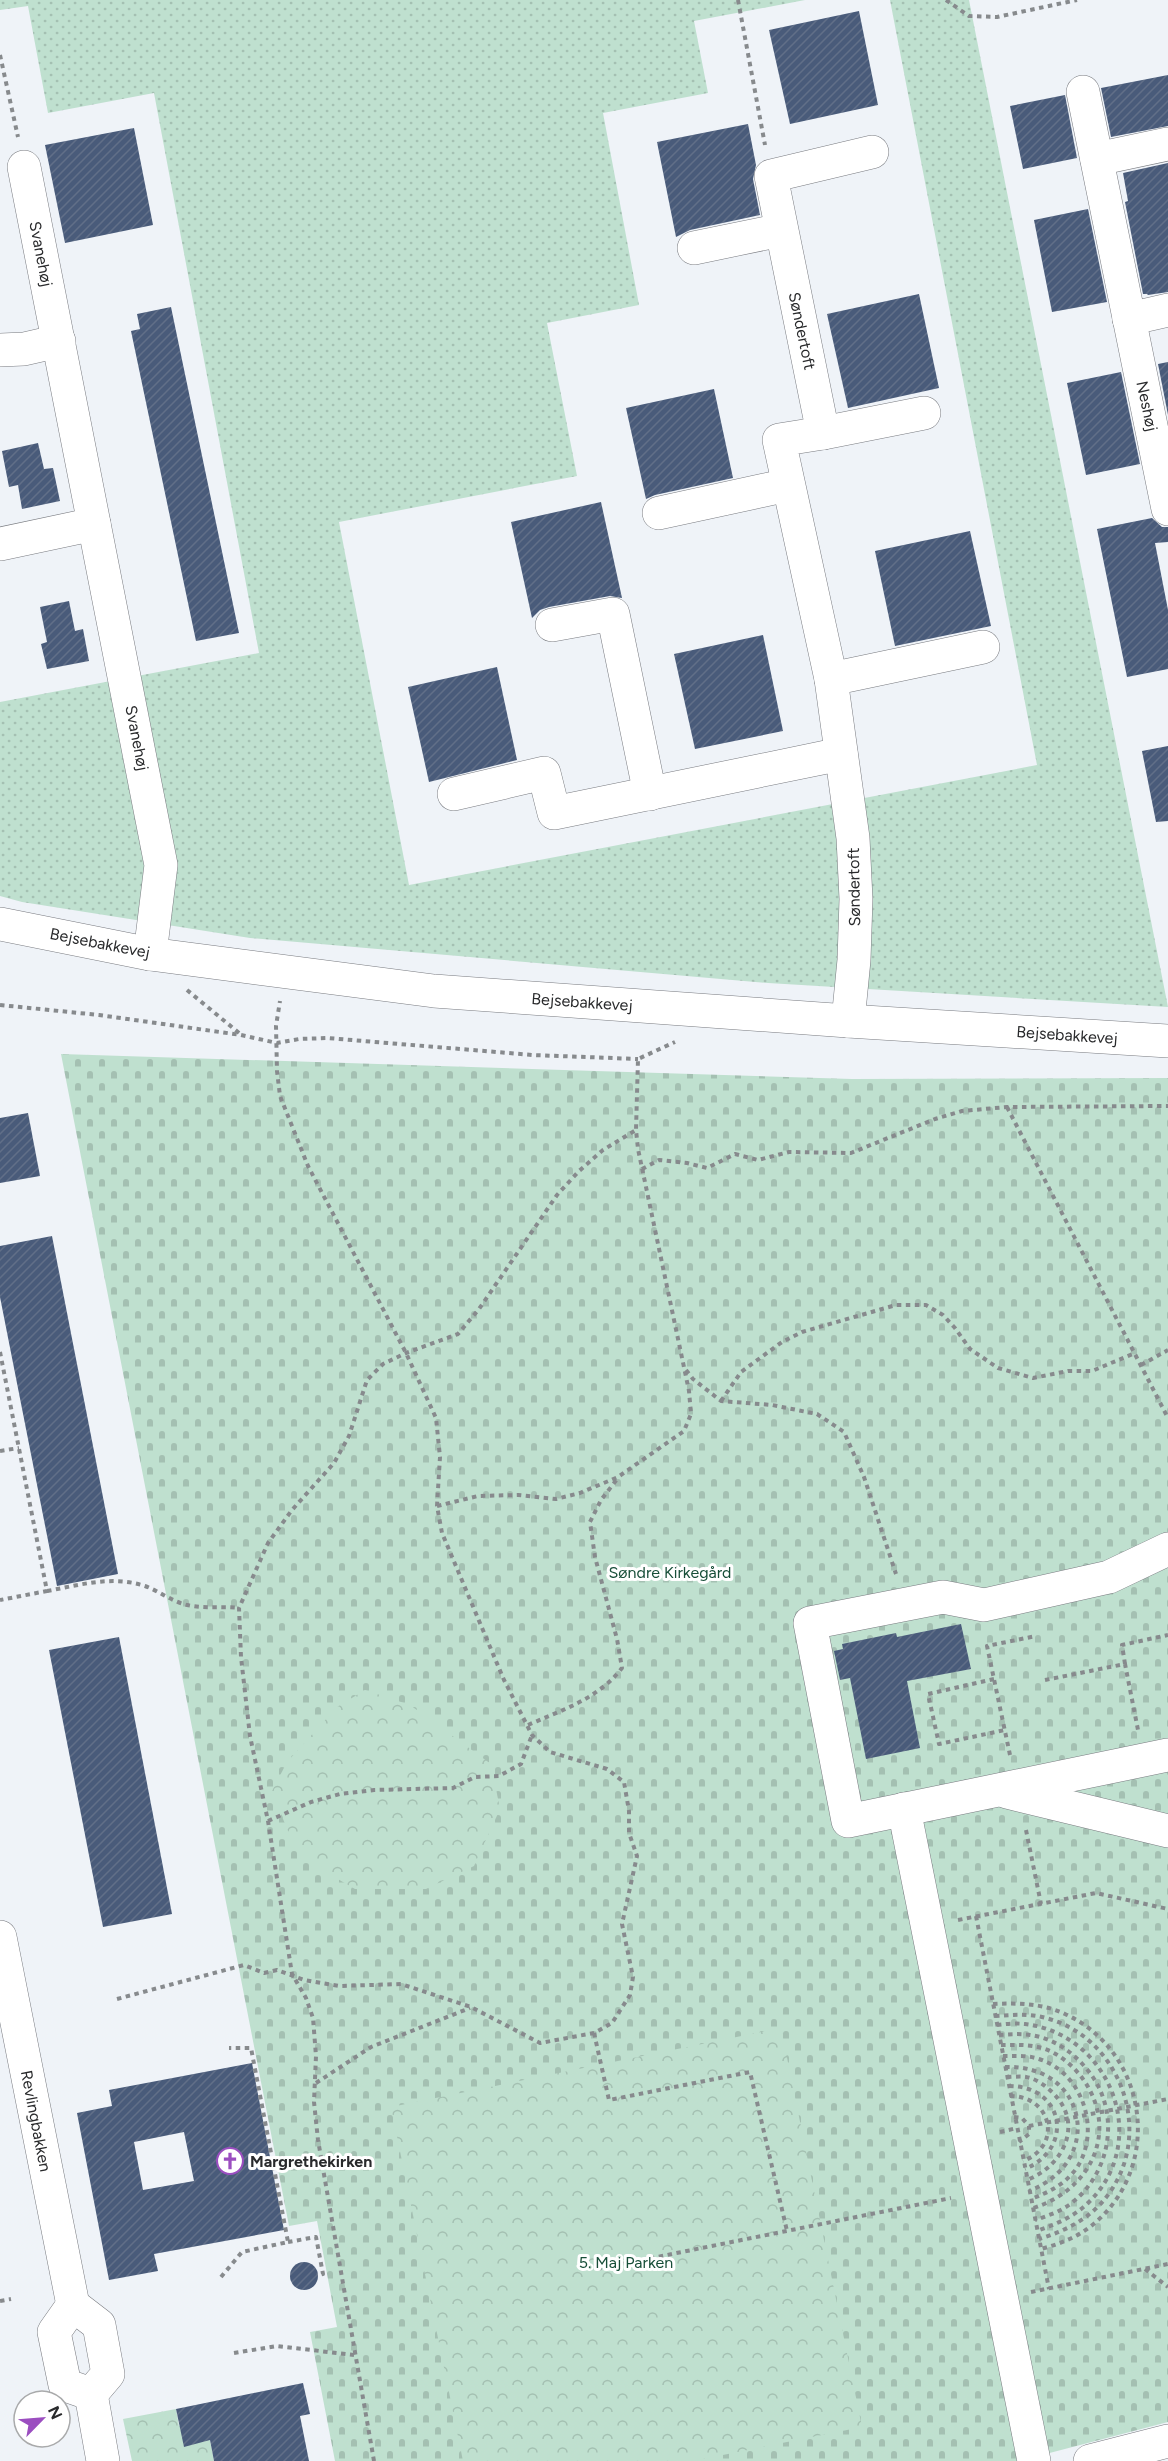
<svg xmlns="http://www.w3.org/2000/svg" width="1168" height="2461" viewBox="0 0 1168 2461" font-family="Figtree,sans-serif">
	<defs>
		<pattern id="grass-dots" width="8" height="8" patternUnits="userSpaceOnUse" patternTransform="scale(1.5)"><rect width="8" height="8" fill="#bfe0cf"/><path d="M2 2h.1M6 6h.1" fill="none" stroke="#a4c0b2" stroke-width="1.8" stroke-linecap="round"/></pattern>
		<pattern id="cemetery-stones" width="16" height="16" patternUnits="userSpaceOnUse" patternTransform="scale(1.5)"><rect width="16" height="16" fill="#bfe0cf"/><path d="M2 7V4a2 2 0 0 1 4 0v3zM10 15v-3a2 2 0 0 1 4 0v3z" fill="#a4c0b2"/></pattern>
		<pattern id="park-crowns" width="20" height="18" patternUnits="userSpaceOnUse" patternTransform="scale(1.5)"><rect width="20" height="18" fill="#bfe0cf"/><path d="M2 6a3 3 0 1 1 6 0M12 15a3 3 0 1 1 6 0" fill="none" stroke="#a4c0b2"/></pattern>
		<pattern id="building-hatch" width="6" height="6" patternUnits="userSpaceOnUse" patternTransform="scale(1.5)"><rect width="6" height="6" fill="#495b7a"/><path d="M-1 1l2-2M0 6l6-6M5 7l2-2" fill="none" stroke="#616f88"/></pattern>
	</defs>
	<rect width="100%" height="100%" fill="#eff3f8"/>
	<!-- grass -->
	<path fill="url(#grass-dots)" d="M0 0H805L694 21 708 93 603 113 639 305 547 323 577 476 339 522 409 885 1037 765 890 0H969L1168 1007 768 983 250 938 22 902 0 896V702L259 653 154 93 48 113 28 6 0 10Z"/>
	<!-- cemetery -->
	<path fill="url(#cemetery-stones)" d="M61 1054 852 1079 1168 1078V2422L1019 2461H335L310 2332 337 2327 317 2221 289 2226Z"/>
	<!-- park -->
	<g fill="url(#park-crowns)">
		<path d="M365 1690 410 1705 491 1764 500 1809 474 1866 426 1889H355L305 1860 287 1829 272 1791 287 1762 337 1707Z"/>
		<path d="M781 2028 862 2427 693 2461H463L391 2107Z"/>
		<path d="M176 2409 179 2426 206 2420 214 2461H132L123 2419Z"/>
	</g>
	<!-- building -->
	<g fill="url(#building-hatch)" fill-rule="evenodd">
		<path d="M859 11 878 105 790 124 769 30Z"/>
		<path d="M1168 75V126L1111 137 1101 88Z"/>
		<path d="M1065 95 1077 158 1023 169 1010 106Z"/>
		<path d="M748 124 756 165 753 179 760 215 690 230 676 237 657 142Z"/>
		<path d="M134 128 153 225 65 243 45 145Z"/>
		<path d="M1168 163V292L1148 295 1147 294H1143L1125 202 1128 201 1123 173Z"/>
		<path d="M1088 209 1107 302 1052 312 1034 220Z"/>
		<path d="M919 294 939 388 848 408 827 314Z"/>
		<path d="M171 307 239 633 196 641 131 331 140 329 137 314Z"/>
		<path d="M1168 362V415L1158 364Z"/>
		<path d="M1121 372 1140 464 1086 475 1067 383Z"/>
		<path d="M714 389 733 478 655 495 646 499 626 408Z"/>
		<path d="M38 443 44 469 53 468 60 501 22 509 18 485 9 487 2 451Z"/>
		<path d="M601 502 622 598 610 596 549 607 540 610 532 618 511 522Z"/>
		<path d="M1152 518 1162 527H1168V542L1155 543 1168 610V669L1127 677 1097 529Z"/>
		<path d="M970 531 991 626 895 646 875 551Z"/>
		<path d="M69 601 75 631 83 629 89 661 47 669 41 644 47 642 40 607Z"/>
		<path d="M763 635 783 731 695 749 674 654Z"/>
		<path d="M497 667 517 760 429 782 408 687Z"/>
		<path d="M1168 746V821L1156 822 1142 751Z"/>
		<path d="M28 1113 40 1176 0 1183V1118Z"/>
		<path d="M52 1236 118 1574 57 1586 0 1297V1246Z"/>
		<path d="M961 1624 971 1669 907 1681 920 1748 866 1759 850 1678 840 1680 834 1651 843 1649 842 1644 896 1633 897 1637Z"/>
		<path d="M119 1637 172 1914 103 1927 49 1650Z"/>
		<path d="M252 2063 284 2230 154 2254 158 2271 109 2280 77 2113 112 2106 109 2090ZM184 2132 194 2181 143 2190 134 2142Z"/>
		<circle cx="304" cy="2276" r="14"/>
		<path d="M303 2383 310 2414 300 2416 309 2461H214L210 2440 184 2447 176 2409Z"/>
	</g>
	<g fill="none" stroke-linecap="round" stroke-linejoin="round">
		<defs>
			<g id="minor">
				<path d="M1083 92 1168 509"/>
				<path d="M1097 159 1168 144"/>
				<path d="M24 167 161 865 150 954"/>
				<path d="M694 248 781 230"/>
				<path d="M1129 319 1168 310"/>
				<path d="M0 350 24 349 59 341"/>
				<path d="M823 433 924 413"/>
				<path d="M659 513 788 485"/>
				<path d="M0 544 94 524"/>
				<path d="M552 625 613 614 650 794"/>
				<path d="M831 679 983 647"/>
				<path d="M454 794 544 773 554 813 841 754"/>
				<path d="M0 924 150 954 434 991 848 1021 1168 1041"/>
				<path d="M848 1021 854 960 856 899 853 838 831 679 779 440 823 433 771 176 872 152"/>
				<path d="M1168 1549 1109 1577 984 1605 943 1597 810 1623 848 1821 1168 1755"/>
				<path d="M1007 1792 1168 1831"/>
				<path d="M904 1809 1034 2461"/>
				<path d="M0 1937 73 2305 99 2325 108 2374 91 2394"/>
				<path d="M73 2305 54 2332 65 2385 91 2394"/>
				<path d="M91 2394 103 2461"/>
				<path d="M1090 2461 1168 2441"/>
			</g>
		</defs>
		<!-- minor casing -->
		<use href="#minor" stroke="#797b80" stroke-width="34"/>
		<!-- path -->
		<g stroke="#878a8d" stroke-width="4" stroke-dasharray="4.5 4.5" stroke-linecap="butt">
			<path d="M738 0 765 145"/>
			<path d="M946 0 969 16 997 17 1077 0"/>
			<path d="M0 55 18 137"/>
			<path d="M187 990 239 1033"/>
			<path d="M0 1005 99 1015 241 1035 277 1043 299 1039 328 1038 532 1055 638 1059"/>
			<path d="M1007 1107 1168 1418"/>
			<path d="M642 1169 659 1160 687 1163 707 1168 735 1154 758 1160 789 1152 851 1153 935 1119 962 1111 1007 1107 1168 1106"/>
			<path d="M0 1352 47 1591 0 1600"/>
			<path d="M1141 1365 1168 1350"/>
			<path d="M686 1370 693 1379 721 1401 772 1405 817 1414 844 1432 864 1477 896 1574"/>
			<path d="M721 1401 741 1372 782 1342 802 1332 896 1305H926L943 1315 955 1328 970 1349 998 1368 1033 1378 1068 1371H1092L1135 1353"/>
			<path d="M0 1451 19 1448"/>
			<path d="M437 1506 478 1496 518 1495 556 1499 580 1493 618 1477 684 1431 691 1414 689 1391 638 1149 636 1130 638 1059 675 1042"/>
			<path d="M47 1591C80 1585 112 1575 145 1586 159 1591 173 1602 187 1605 204 1609 221 1606 239 1608"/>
			<path d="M1125 1664 1122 1645 1168 1635"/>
			<path d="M994 1679 928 1694 939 1744 1005 1730"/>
			<path d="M1045 1680 1125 1664 1138 1730"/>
			<path d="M528 1725C562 1710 598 1699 622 1668L617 1639 595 1557 590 1522 601 1500 618 1478"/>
			<path d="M1010 1755 987 1646 1036 1636"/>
			<path d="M268 1821 311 1802 340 1794 374 1790 453 1788 475 1777 499 1776 521 1764 532 1735"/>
			<path d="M1026 1830 1041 1904"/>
			<path d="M976 1916 1049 2289"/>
			<path d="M958 1920 1096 1893 1168 1909"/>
			<path d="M117 1999 244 1965 264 1973 277 1970 304 1980 339 1986 401 1984 471 2007 540 2043 594 2033 612 2023 630 1995 633 1977 622 1924 637 1856 629 1833V1811L624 1782 607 1769 550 1752 532 1735 504 1680 442 1533 437 1506 440 1457 436 1418 406 1353 308 1166 280 1096 277 1071 276 1026 280 1001"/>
			<path d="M993 2004C1018 2003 1042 2003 1065 2014 1149 2052 1164 2169 1091 2226 1076 2238 1059 2244 1041 2249"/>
			<path d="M995 2016C1012 2015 1029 2013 1046 2018 1119 2037 1154 2129 1110 2192 1093 2217 1068 2230 1039 2239"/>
			<path d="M997 2025C1006 2024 1016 2023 1025 2024 1110 2034 1152 2140 1089 2202 1074 2217 1056 2224 1037 2231"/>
			<path d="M594 2033 609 2100 750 2072 787 2231"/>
			<path d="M999 2035C1013 2034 1026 2033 1040 2037 1058 2042 1073 2053 1085 2067 1122 2108 1113 2173 1069 2205 1059 2212 1047 2216 1035 2220"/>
			<path d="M1001 2045C1015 2045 1028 2044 1042 2048 1059 2053 1075 2067 1085 2082 1119 2134 1089 2191 1033 2208"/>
			<path d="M1003 2056C1015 2056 1027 2055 1039 2059 1083 2073 1102 2131 1076 2169 1064 2185 1049 2192 1031 2199"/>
			<path d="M1005 2067C1087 2064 1106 2161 1029 2191"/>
			<path d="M1007 2077C1013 2077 1020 2076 1026 2077 1037 2079 1046 2086 1054 2094 1084 2125 1063 2166 1027 2180"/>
			<path d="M316 2083 371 2047 470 2008"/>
			<path d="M1009 2086C1064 2086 1075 2148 1025 2169"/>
			<path d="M1010 2096C1052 2096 1063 2146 1023 2161"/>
			<path d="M1014 2117 1022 2118 1029 2126V2134L1019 2142"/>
			<path d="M1029 2126 1168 2099"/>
			<path d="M1000 2132 1017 2128"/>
			<path d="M288 2242 316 2237 323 2274 317 2275"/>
			<path d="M597 2269 951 2198"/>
			<path d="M1145 2269 1168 2287"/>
			<path d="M221 2277 242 2252 288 2242 251 2048H229"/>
			<path d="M1031 2292 1168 2264"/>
			<path d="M0 2301 11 2299"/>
			<path d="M234 2353 277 2346 354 2355"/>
			<path d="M374 2461 318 2140 314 2102 316 2056 313 2018 306 1998 292 1974 268 1821 250 1736 241 1657 239 1608 268 1543 292 1510 334 1463 349 1436 367 1380 383 1364 406 1353 458 1334 479 1309 557 1195 579 1171 603 1150 636 1130"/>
		</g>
		<!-- minor -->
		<use href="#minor" stroke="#fff" stroke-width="33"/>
	</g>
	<!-- icons -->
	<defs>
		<symbol id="church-ring" viewBox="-11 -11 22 22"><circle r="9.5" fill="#fff" stroke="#9b4ec0" stroke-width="1.5"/><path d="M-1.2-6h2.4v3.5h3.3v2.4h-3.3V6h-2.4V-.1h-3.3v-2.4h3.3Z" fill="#9b4ec0"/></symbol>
	</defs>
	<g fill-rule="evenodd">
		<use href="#church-ring" x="215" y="2146" width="30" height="30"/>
	</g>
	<g text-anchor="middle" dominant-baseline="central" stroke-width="6" stroke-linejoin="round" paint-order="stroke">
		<!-- street labels -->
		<g font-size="16" fill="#292a2c" stroke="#fff">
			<text transform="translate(41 254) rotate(79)">Svanehøj</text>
			<text transform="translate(802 331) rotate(78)">Søndertoft</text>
			<text transform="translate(1147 406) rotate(78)">Neshøj</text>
			<text transform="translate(137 738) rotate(79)">Svanehøj</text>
			<text transform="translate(854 887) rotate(-91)">Søndertoft</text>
			<text transform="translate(100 943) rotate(11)">Bejsebakkevej</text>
			<text transform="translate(582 1002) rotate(4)">Bejsebakkevej</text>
			<text transform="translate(1067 1035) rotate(4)">Bejsebakkevej</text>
			<text transform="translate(36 2121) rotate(79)">Revlingbakken</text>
		</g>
		<!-- park labels -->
		<g font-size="16" fill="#174e38" stroke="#fff">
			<text x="670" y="1572">Søndre Kirkegård</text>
			<text x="626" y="2262">5. Maj Parken</text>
		</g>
		<!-- poi labels -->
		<g font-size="16" font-weight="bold" fill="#292a2c" stroke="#fff" text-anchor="start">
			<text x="250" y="2161">Margrethekirken</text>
		</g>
	</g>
	<!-- north arrow -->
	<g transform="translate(42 2419) rotate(65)"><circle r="28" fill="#ffffff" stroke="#a9aaab" stroke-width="1.5"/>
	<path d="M0-4.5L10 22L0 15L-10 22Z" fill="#9b4ec0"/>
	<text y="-9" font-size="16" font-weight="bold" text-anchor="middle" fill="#292a2c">N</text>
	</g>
</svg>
